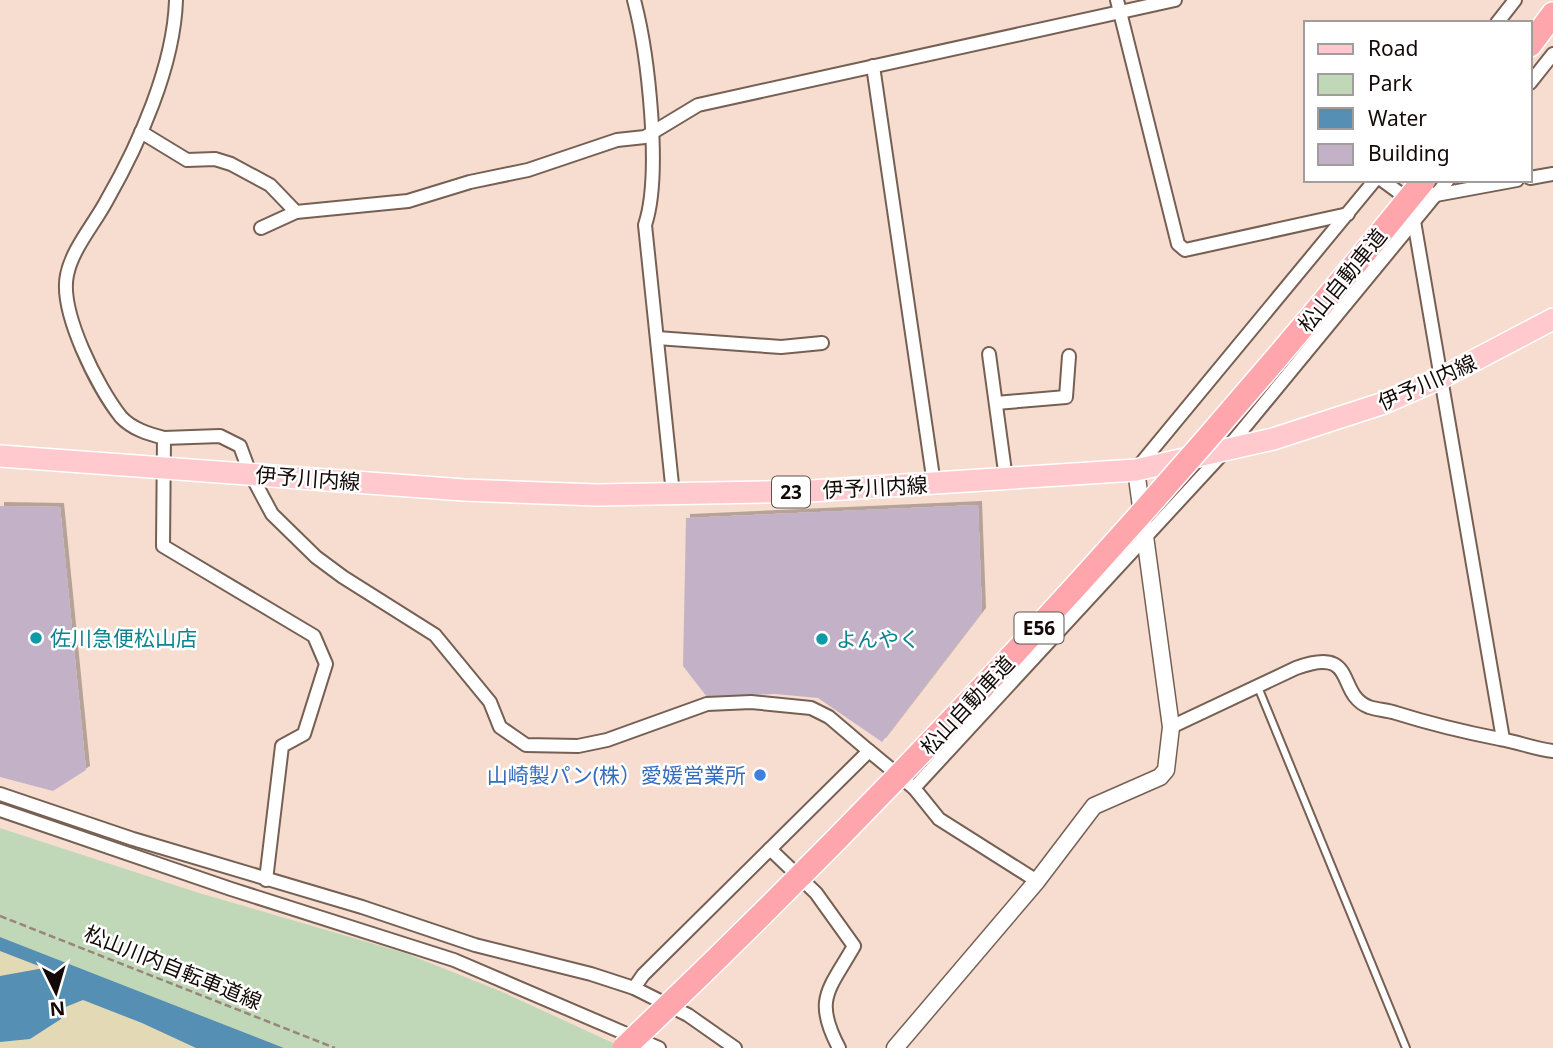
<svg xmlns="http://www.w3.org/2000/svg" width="1553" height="1048" viewBox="0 0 1553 1048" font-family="'Noto Sans','Noto Sans JP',sans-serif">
	<defs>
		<filter id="shadow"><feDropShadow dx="4" dy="-4" stdDeviation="0" flood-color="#0004"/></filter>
	</defs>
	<rect width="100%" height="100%" fill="#f7ddcf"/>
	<!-- green -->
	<path fill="#c0d8b7" d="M0 828 199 893 405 953 500 991 624 1048H284L0 937Z"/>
	<!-- sand -->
	<path fill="#e3d9b4" d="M0 937 284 1048H0Z"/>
	<!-- water -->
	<path fill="#558fb3" d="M0 937 284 1048H196L142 1023 83 1000 63 1008 61 1019 30 1039 0 1042V976L44 968 0 951Z"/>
	<!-- building -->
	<g fill="#c3b2c7" filter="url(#shadow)">
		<path d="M978 505 982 612 882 742 818 698 775 694 707 697 683 666 686 518Z"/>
		<path d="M0 506 60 507 86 770 53 791 0 777Z"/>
	</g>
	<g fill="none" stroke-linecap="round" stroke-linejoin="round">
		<defs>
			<path id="service" d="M1258 687 1406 1048"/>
			<g id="minor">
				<path d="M176 0C174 66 139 144 107 200 95 223 72 249 67 275 59 312 98 388 121 417 132 429 149 434 164 438L163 546 314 636 326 664 304 734 282 746 266 880"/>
				<path d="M634 0C648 53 662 174 645 225L673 494"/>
				<path d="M1117 0 1178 244 1185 250 1348 214"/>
				<path d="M1497 23 1515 0"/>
				<path d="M873 66C894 206 914 345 934 484"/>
				<path d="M1530 83 1553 54"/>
				<path d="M141 132 187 160 215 159 231 164 270 185 296 212 408 201 470 182 528 170 617 140 645 137 698 105 1175 0"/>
				<path d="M1530 178 1553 174"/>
				<path d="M1382 180 1412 202"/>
				<path d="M1436 195 1517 180"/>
				<path d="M1414 221 1503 739"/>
				<path d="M261 228 296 212"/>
				<path d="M657 338 781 347 822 343"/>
				<path d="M989 354 1006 479"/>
				<path d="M996 403 1066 397 1069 356"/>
				<path d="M164 438 220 436 240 446 250 473 272 514 316 557 343 577 435 635 490 702 500 727 526 745 578 746 607 740 707 704 751 702 811 708 829 717 869 751"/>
				<path d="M1138 467 1375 180"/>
				<path d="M1171 727 1296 668C1359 645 1335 694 1369 707 1378 710 1387 710 1396 713 1431 724 1464 732 1500 739 1518 742 1535 749 1553 751"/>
				<path d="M914 788 1225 451 1448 180"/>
				<path d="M0 794 133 839 362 907 475 945 591 974 634 988 688 1015 735 1048"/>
				<path d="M0 810 231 889 454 960 659 1048"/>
				<path d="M770 849 816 893 854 946C829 990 813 999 839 1048"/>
				<path d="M634 988 643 975 869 751 914 788 939 819 1037 881"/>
			</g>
			<path id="tertiary" d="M895 1048 1037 881 1094 806 1160 777 1166 770 1171 727 1136 470"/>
			<path id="primary" d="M0 456 464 490 597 495 811 491 1136 470 1273 439 1384 403 1439 379 1553 319"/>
			<path id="motorway" d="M1530 45 1553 14"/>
		</defs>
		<!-- service casing -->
		<use href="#service" stroke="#766054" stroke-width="10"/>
		<!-- minor casing -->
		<use href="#minor" stroke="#766054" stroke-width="16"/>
		<!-- tertiary casing -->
		<use href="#tertiary" stroke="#766054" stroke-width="19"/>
		<!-- primary casing -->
		<use href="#primary" stroke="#fff" stroke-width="24"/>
		<!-- motorway casing -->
		<use href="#motorway" stroke="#fff" stroke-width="26"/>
		<!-- path -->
		<path stroke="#98857c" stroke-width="2.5" stroke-dasharray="7 3.5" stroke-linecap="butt" d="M0 916 335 1048"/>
		<!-- service -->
		<use href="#service" stroke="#fff" stroke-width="6"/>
		<!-- minor -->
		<use href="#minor" stroke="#fff" stroke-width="12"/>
		<!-- tertiary -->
		<use href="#tertiary" stroke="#fff" stroke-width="16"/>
		<!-- primary -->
		<use href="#primary" stroke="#ffc9cd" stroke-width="21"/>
		<!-- motorway -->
		<use href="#motorway" stroke="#ffa5ac" stroke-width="23"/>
		<defs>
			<path id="motorway-bridge" d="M624 1048C910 777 1176 487 1424 180"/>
		</defs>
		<!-- motorway-bridge casing -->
		<use href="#motorway-bridge" stroke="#fff" stroke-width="26" stroke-linecap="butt"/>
		<!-- motorway-bridge -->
		<use href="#motorway-bridge" stroke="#ffa5ac" stroke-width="23"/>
	</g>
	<!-- markers -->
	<g fill="#0f9aa8" stroke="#fff" stroke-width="2.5">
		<circle cx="36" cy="638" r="7"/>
		<circle cx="822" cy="639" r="7"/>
	</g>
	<circle fill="#3f7fe0" stroke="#fff" stroke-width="2.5" cx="760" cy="775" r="7"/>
	<g text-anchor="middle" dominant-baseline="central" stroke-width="5" stroke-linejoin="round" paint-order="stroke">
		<!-- shield labels -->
		<g fill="#fff" stroke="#5a5451" stroke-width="2">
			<rect x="772" y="476.5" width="38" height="31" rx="5"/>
			<rect x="1014.5" y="612.5" width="49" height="31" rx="5"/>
		</g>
		<g font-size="19" font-weight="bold" fill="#130a07">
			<text x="791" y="492">23</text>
			<text x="1039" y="628">E56</text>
		</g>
		<!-- street labels -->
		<g font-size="21" fill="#130a07" stroke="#fff">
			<text transform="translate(1342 280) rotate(-51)">松山自動車道</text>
			<text transform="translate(1427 382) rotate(-24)">伊予川内線</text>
			<text transform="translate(308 478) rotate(4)">伊予川内線</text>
			<text transform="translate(875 487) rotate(-3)">伊予川内線</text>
			<text transform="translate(967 705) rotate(-47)">松山自動車道</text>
			<text transform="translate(173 967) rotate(22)">松山川内自転車道線</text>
		</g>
		<!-- culture labels -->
		<g font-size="21" fill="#0d838f" stroke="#fff" text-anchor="start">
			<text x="50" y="638">佐川急便松山店</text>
			<text x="836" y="639">よんやく</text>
		</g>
		<!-- shop labels -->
		<g font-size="21" fill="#366cbe" stroke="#fff" text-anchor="end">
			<text x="746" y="775">山崎製パン(株）愛媛営業所</text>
		</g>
	</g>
	<!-- legend -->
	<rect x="1304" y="21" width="228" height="161" fill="#ffffff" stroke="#a19d9c" stroke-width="2"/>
	<rect x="1318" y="44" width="35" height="10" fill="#ffc9cd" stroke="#a19d9c" stroke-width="2"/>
	<text x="1368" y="56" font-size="21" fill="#130a07">Road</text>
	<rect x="1318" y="74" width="35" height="21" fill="#c0d8b7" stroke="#a19d9c" stroke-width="2"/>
	<text x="1368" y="91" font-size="21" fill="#130a07">Park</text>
	<rect x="1318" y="108" width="35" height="21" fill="#558fb3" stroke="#a19d9c" stroke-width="2"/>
	<text x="1368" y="126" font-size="21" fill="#130a07">Water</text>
	<rect x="1318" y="144" width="35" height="21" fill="#c3b2c7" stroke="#a19d9c" stroke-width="2"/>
	<text x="1368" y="161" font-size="21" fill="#130a07">Building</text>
	<!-- north arrow -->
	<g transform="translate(56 992) rotate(175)" stroke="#ffffff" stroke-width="5" paint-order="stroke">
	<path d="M0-5L12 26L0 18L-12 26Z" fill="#130a07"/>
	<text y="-10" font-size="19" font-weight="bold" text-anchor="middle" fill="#130a07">N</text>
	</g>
</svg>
